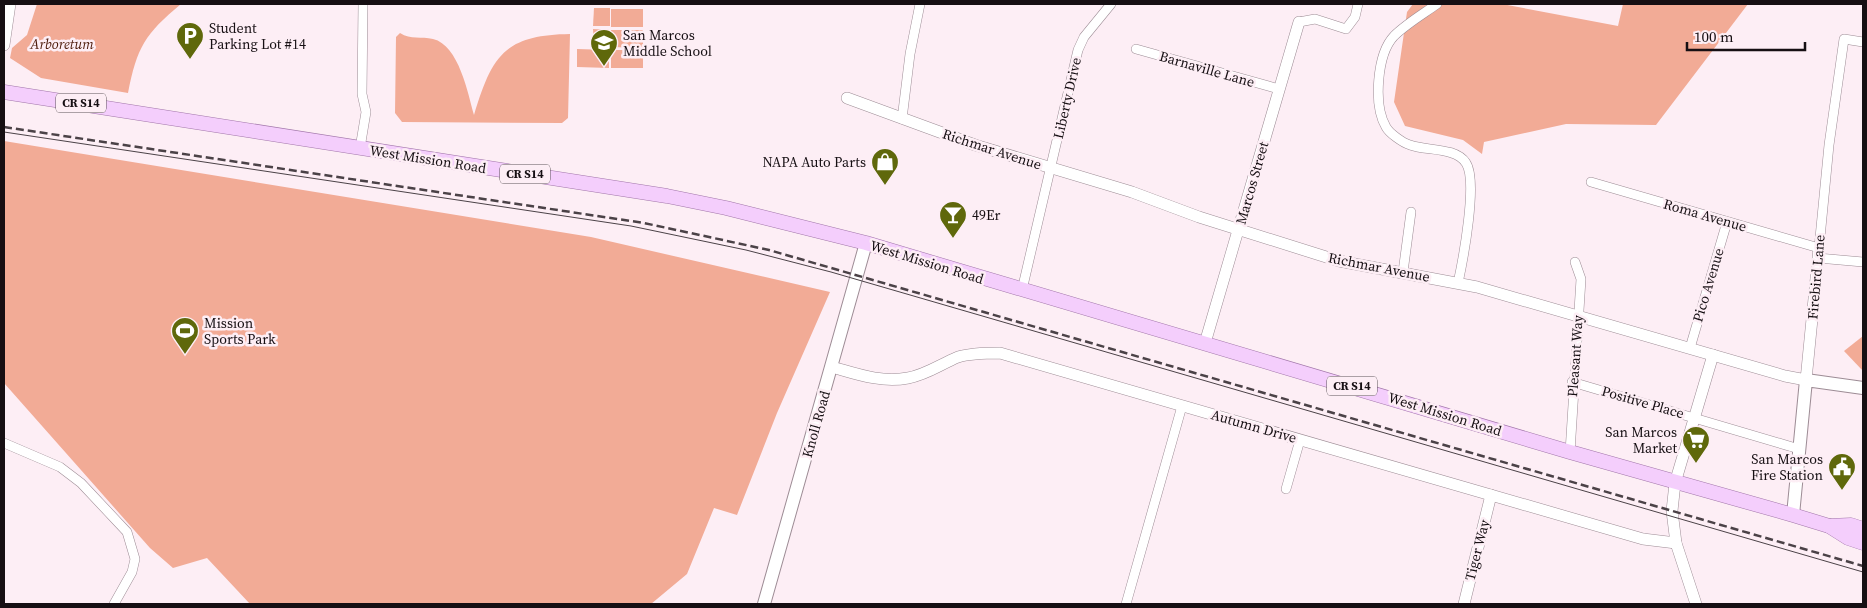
<svg xmlns="http://www.w3.org/2000/svg" width="1867" height="608" viewBox="0 0 1867 608" font-family="'Source Serif 4',serif">
	<rect width="100%" height="100%" fill="#fdeef5"/>
	<!-- green -->
	<g fill="#f2ab96">
		<path d="M37 4H181C145 34 137 47 128 93L41 78 10 58 12 48 27 35Z"/>
		<path d="M1413 4H1502L1618 26 1623 4H1748L1656 125 1566 124 1484 142 1482 154 1463 140 1405 126 1394 102 1407 12Z"/>
		<path d="M594 8H610V26H593Z"/>
		<rect x="611" y="9" width="32" height="18"/>
		<path d="M593 29 610 30V47H594Z"/>
		<path d="M611 30H643V48L611 47Z"/>
		<path d="M400 33C411 40 421 36 433 39 459 45 468 94 474 115 492 56 504 35 570 34L568 118 562 123 402 122 395 113 396 37Z"/>
		<path d="M577 49 609 50V68L577 67Z"/>
		<rect x="611" y="50" width="32" height="18"/>
		<path d="M4 141 591 237 830 292 777 413 737 515 714 508 687 574 651 604H250L207 558 173 568 150 548 4 383Z"/>
		<path d="M1863 336V371L1844 351Z"/>
	</g>
	<g fill="none" stroke-linecap="round" stroke-linejoin="round">
		<defs>
			<g id="minor">
				<path d="M1437 4C1423 14 1406 24 1394 36 1377 54 1373 105 1386 127 1389 133 1403 143 1410 145 1426 151 1456 147 1466 163 1478 181 1463 260 1458 283"/>
				<path d="M1299 22 1315 19 1346 29 1355 17 1358 4"/>
				<path d="M1136 49 1279 89"/>
				<path d="M902 119 910 54 920 4"/>
				<path d="M360 148 366 112 362 94 363 4"/>
				<path d="M1591 182 1819 248 1829 145 1844 39 1863 42"/>
				<path d="M1818 258 1863 262"/>
				<path d="M1403 272 1411 212"/>
				<path d="M1022 290 1078 50 1084 37 1111 4"/>
				<path d="M1690 348 1727 222"/>
				<path d="M1572 382 1799 449"/>
				<path d="M4 443 60 467 81 483 127 532 135 559 132 572 114 604"/>
				<path d="M1570 452 1581 279 1575 262"/>
				<path d="M1286 489 1300 440"/>
				<path d="M1126 604 1182 406"/>
			</g>
			<g id="tertiary">
				<path d="M4 45 10 4"/>
				<path d="M847 98 975 145 1132 192 1199 217 1339 261 1477 287 1785 376 1806 380 1819 248"/>
				<path d="M1205 343 1299 22"/>
				<path d="M832 367C857 374 881 383 908 378 926 375 941 364 958 357 971 353 986 353 1000 353L1643 539 1676 543"/>
				<path d="M1464 604 1491 495"/>
				<path d="M1696 604 1676 543 1672 511 1675 483 1713 355"/>
			</g>
			<g id="secondary">
				<path d="M1793 515 1806 380 1863 388"/>
				<path d="M764 604 866 243"/>
			</g>
			<g id="primary">
				<path d="M4 92 667 196 726 208 866 243 1570 452 1793 515 1829 526 1848 538 1863 543"/>
				<path d="M1829 526 1851 525 1863 529"/>
			</g>
		</defs>
		<!-- minor casing -->
		<use href="#minor" stroke="#9d8c95" stroke-width="10"/>
		<!-- tertiary casing -->
		<use href="#tertiary" stroke="#9d8c95" stroke-width="12"/>
		<!-- secondary casing -->
		<use href="#secondary" stroke="#9d8c95" stroke-width="14"/>
		<!-- primary casing -->
		<use href="#primary" stroke="#a176a9" stroke-width="15"/>
		<!-- minor -->
		<use href="#minor" stroke="#fff" stroke-width="9"/>
		<!-- tertiary -->
		<use href="#tertiary" stroke="#fff" stroke-width="11"/>
		<!-- secondary -->
		<use href="#secondary" stroke="#fff" stroke-width="12"/>
		<!-- primary -->
		<use href="#primary" stroke="#f4cefc" stroke-width="14"/>
		<!-- tram -->
		<path stroke="#4b4247" stroke-width="1" d="M4 132 631 226 746 250 831 272 1863 572"/>
		<!-- rail -->
		<path stroke="#4b4247" stroke-width="2.5" stroke-dasharray="8 4" stroke-linecap="butt" d="M4 127 644 223 769 250 1863 566"/>
	</g>
	<!-- icons -->
	<defs>
		<symbol id="parking-pin" viewBox="-11 -11 22 30"><path d="M0 17L-7.5 6A9.5 9.5 0 1 1 7.5 6Z" fill="#5f680b" stroke="#fdeef5"/><path d="M-3.5-5.5H1a3.5 3.5 0 0 1 0 7H-1V5.5H-3.5ZM-1-3.4V-.6H.8a1.4 1.4 0 0 0 0-2.8Z" fill="#fff"/></symbol>
		<symbol id="school-pin" viewBox="-11 -11 22 30"><path d="M0 17L-7.5 6A9.5 9.5 0 1 1 7.5 6Z" fill="#5f680b" stroke="#fdeef5"/><path d="M0-5L7-2L0 1L-7-2ZM-4 1L0 2.5L4 1V4Q0 6-4 4Z" fill="#fff"/></symbol>
		<symbol id="shop-pin" viewBox="-11 -11 22 30"><path d="M0 17L-7.5 6A9.5 9.5 0 1 1 7.5 6Z" fill="#5f680b" stroke="#fdeef5"/><path d="M-5-2.5h2.3a2.7 3.5 0 0 1 5.4 0H5L5.5 6h-11ZM-1.5-2.5h3a1.5 2.3 0 0 0-3 0Z" fill="#fff"/></symbol>
		<symbol id="bar-pin" viewBox="-11 -11 22 30"><path d="M0 17L-7.5 6A9.5 9.5 0 1 1 7.5 6Z" fill="#5f680b" stroke="#fdeef5"/><path d="M-6-5H6L.8 .8V4.5H3.5V6h-7V4.5H-.8V.8Z" fill="#fff"/></symbol>
		<symbol id="stadium-pin" viewBox="-11 -11 22 30"><path d="M0 17L-7.5 6A9.5 9.5 0 1 1 7.5 6Z" fill="#5f680b" stroke="#fdeef5"/><path d="M0-5a6.5 5 0 1 0 0 10a6.5 5 0 1 0 0-10ZM-3.5-1.8h7v3.6h-7Z" fill="#fff"/></symbol>
		<symbol id="supermarket-pin" viewBox="-11 -11 22 30"><path d="M0 17L-7.5 6A9.5 9.5 0 1 1 7.5 6Z" fill="#5f680b" stroke="#fdeef5"/><path d="M-6-5.5h2.5l.6 2H6L4.5 2H-2.5L-4.4-4H-6ZM-1.5 3.2a1.3 1.3 0 1 0 .1 0ZM3 3.2a1.3 1.3 0 1 0 .1 0Z" fill="#fff"/></symbol>
		<symbol id="civic-pin" viewBox="-11 -11 22 30"><path d="M0 17L-7.5 6A9.5 9.5 0 1 1 7.5 6Z" fill="#5f680b" stroke="#fdeef5"/><path d="M-.6-6.5H3V-4.5H.6V-3L4-1V1h2V6H-6V1h2V-1L-.6-3ZM-1.2 2.5V6h2.4V2.5Z" fill="#fff"/></symbol>
	</defs>
	<g fill-rule="evenodd">
		<use href="#parking-pin" x="174" y="20" width="32" height="43"/>
		<use href="#school-pin" x="588" y="27" width="32" height="43"/>
		<use href="#shop-pin" x="869" y="146" width="32" height="43"/>
		<use href="#bar-pin" x="937" y="199" width="32" height="43"/>
		<use href="#stadium-pin" x="169" y="315" width="32" height="43"/>
		<use href="#supermarket-pin" x="1680" y="424" width="32" height="43"/>
		<use href="#civic-pin" x="1826" y="451" width="32" height="43"/>
	</g>
	<g text-anchor="middle" dominant-baseline="central" stroke-width="5" stroke-linejoin="round" paint-order="stroke">
		<!-- shield labels -->
		<g fill="#fdeef5" stroke="#5b5257" stroke-width="1">
			<rect x="56" y="93.5" width="50" height="19" rx="4"/>
			<rect x="500" y="164.5" width="50" height="19" rx="4"/>
			<rect x="1327" y="376.5" width="50" height="19" rx="4"/>
		</g>
		<g font-size="12" font-weight="bold" fill="#160f13">
			<text x="81" y="103">CR S14</text>
			<text x="525" y="174">CR S14</text>
			<text x="1352" y="386">CR S14</text>
		</g>
		<!-- poi labels -->
		<g font-size="14" fill="#160f13" stroke="#fdeef5" text-anchor="start">
			<text x="209" y="28">Student<tspan x="209" dy="16">Parking Lot #14</tspan></text>
			<text x="623" y="35">San Marcos<tspan x="623" dy="16">Middle School</tspan></text>
			<text x="866" y="162" text-anchor="end">NAPA Auto Parts</text>
			<text x="972" y="215">49Er</text>
			<text x="204" y="323">Mission<tspan x="204" dy="16">Sports Park</tspan></text>
			<text x="1677" y="432" text-anchor="end">San Marcos<tspan x="1677" dy="16">Market</tspan></text>
			<text x="1823" y="459" text-anchor="end">San Marcos<tspan x="1823" dy="16">Fire Station</tspan></text>
		</g>
		<!-- park labels -->
		<g font-size="14" font-style="italic" fill="#4b1807" stroke="#fdeef5">
			<text x="62" y="44">Arboretum</text>
		</g>
		<!-- street labels -->
		<g font-size="14" fill="#160f13" stroke="#fdeef5">
			<text transform="translate(1207 69) rotate(16)">Barnaville Lane</text>
			<text transform="translate(1067 98) rotate(-77)">Liberty Drive</text>
			<text transform="translate(992 149) rotate(18)">Richmar Avenue</text>
			<text transform="translate(428 159) rotate(9)">West Mission Road</text>
			<text transform="translate(1252 183) rotate(-74)">Marcos Street</text>
			<text transform="translate(1705 215) rotate(16)">Roma Avenue</text>
			<text transform="translate(927 262) rotate(17)">West Mission Road</text>
			<text transform="translate(1379 267) rotate(11)">Richmar Avenue</text>
			<text transform="translate(1816 277) rotate(-85)">Firebird Lane</text>
			<text transform="translate(1708 285) rotate(-73)">Pico Avenue</text>
			<text transform="translate(1575 356) rotate(-86)">Pleasant Way</text>
			<text transform="translate(1643 402) rotate(16)">Positive Place</text>
			<text transform="translate(1445 414) rotate(17)">West Mission Road</text>
			<text transform="translate(816 424) rotate(-74)">Knoll Road</text>
			<text transform="translate(1254 426) rotate(16)">Autumn Drive</text>
			<text transform="translate(1477 550) rotate(-76)">Tiger Way</text>
		</g>
	</g>
	<!-- border -->
	<rect width="1867" height="608" fill="none" stroke="#160f13" stroke-width="10"/>
	<!-- scale -->
	<path d="M1687 42v8h118v-8" fill="none" stroke="#160f13" stroke-width="2.5"/>
	<text x="1694" y="42" font-size="15" fill="#160f13" stroke="#fdeef5" stroke-width="4" paint-order="stroke">100 m</text>
</svg>
